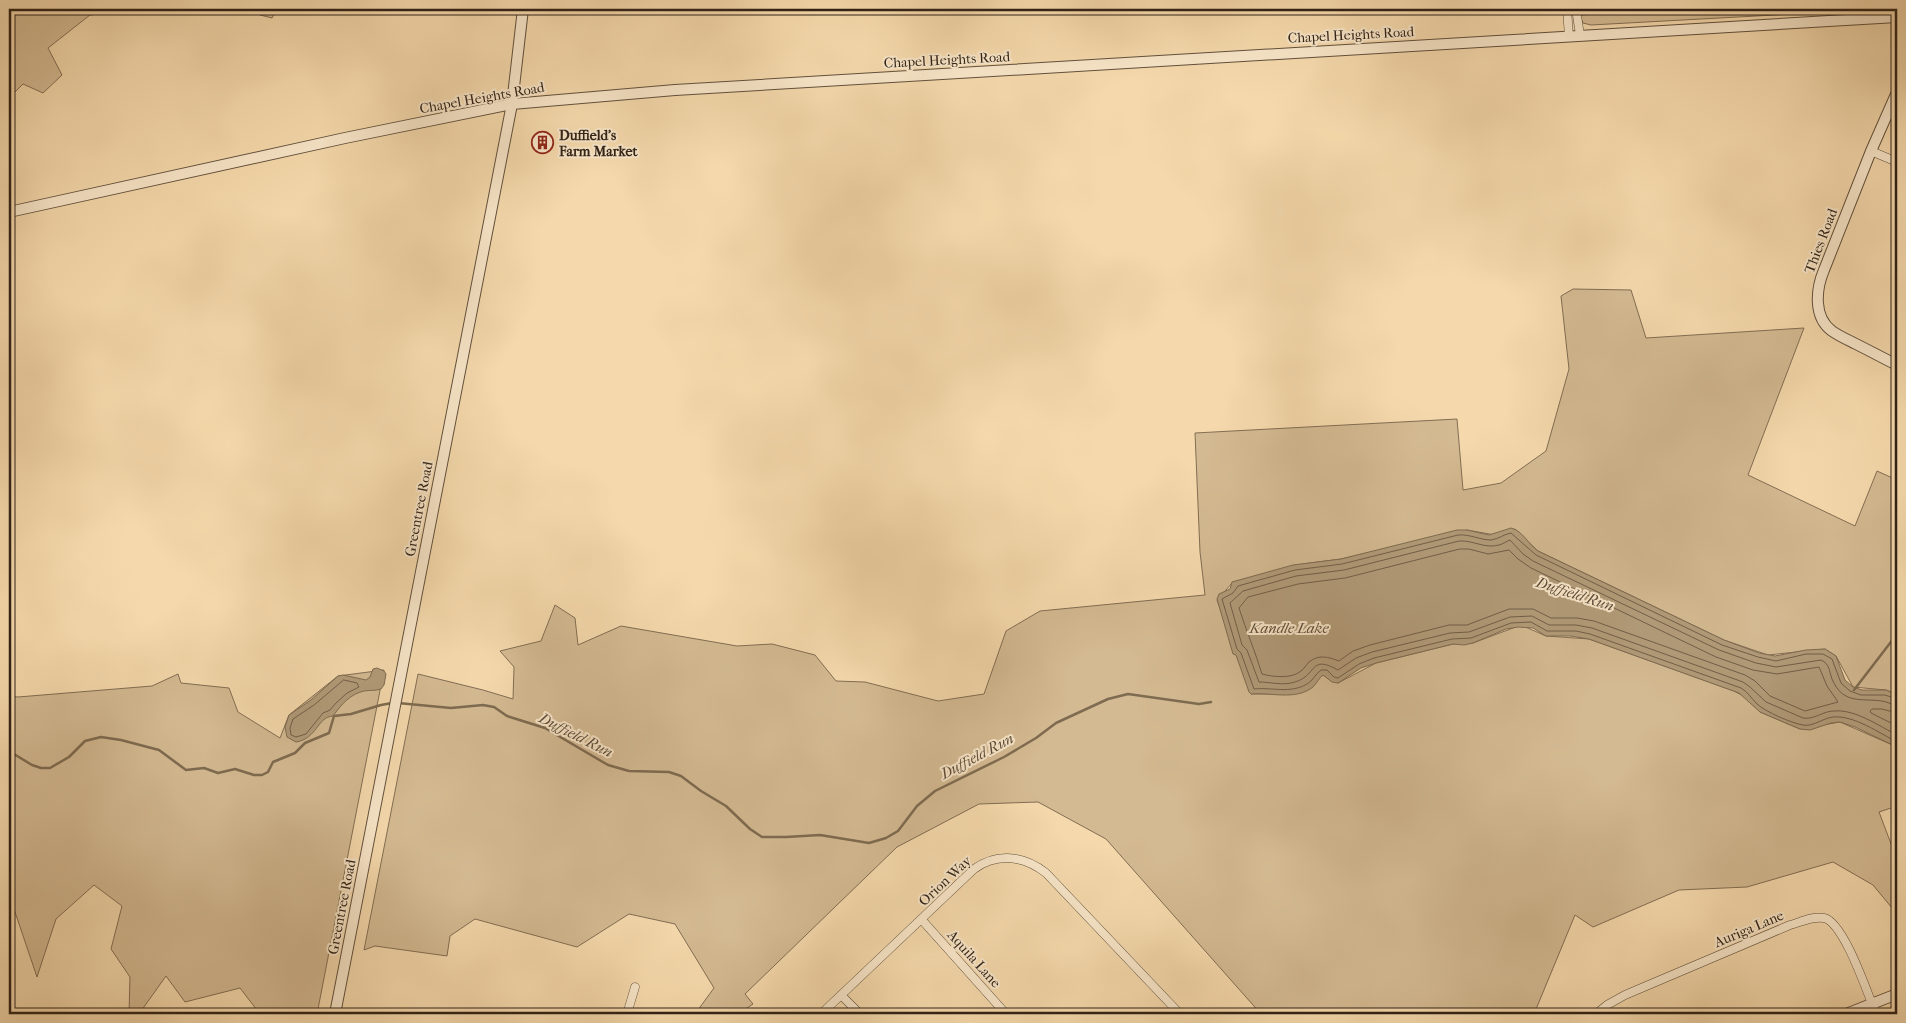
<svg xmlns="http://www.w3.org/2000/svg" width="1906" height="1023" viewBox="0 0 1906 1023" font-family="'IM FELL French Canon',serif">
	<rect width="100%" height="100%" fill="#f5d9ac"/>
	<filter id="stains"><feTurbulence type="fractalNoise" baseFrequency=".004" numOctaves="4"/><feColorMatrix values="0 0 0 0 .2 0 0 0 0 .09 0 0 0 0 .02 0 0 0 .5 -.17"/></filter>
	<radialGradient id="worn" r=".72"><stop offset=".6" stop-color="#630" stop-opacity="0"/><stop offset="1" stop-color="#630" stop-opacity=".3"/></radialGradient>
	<!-- green -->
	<g fill="#d4ba92" stroke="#826e54">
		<path d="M9 9H127L128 10 90 15 48 48 62 75 43 93 23 84 9 98Z"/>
		<path d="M261 9H277L272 18 260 15Z"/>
		<path d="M1690 9H1885L1591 25 1583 23 1579 15Z"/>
		<path d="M1573 289 1631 290 1646 338 1804 328 1748 475 1855 526 1877 471 1897 480V694L1886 690 1853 687 1836 656 1825 649 1768 655 1724 640 1538 551 1515 529 1495 535 1467 530 1341 559 1303 564 1233 582 1217 600 1251 694H1292L1323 675 1338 683 1376 663 1453 644 1473 643 1521 625 1546 636 1589 639 1734 691 1745 697 1760 712 1800 729 1840 722 1897 747V806L1879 812 1896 857 1897 858V914L1873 885 1833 862 1747 887 1679 890 1593 927 1575 915 1534 1014H1261L1106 839 1038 802 979 804 897 847 745 994 753 1004 738 1014H695L714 988 675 924 629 914 577 947 475 919 450 936 447 956 375 946 364 950 418 674 483 690 513 699 514 667 500 651 541 641 555 605 575 618 578 645 621 626 737 646 772 644 815 655 836 681 865 682 938 701 984 694 1006 631 1040 611 1205 595 1200 552 1195 433 1457 419 1463 490 1501 483 1546 451 1569 369 1561 296Z"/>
		<path d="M384 670 317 1014H260L240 988 185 1002 166 976 139 1014H129L130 977 111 949 122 906 94 885 56 919 37 977 14 909 9 912V696L18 697 152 686 178 674 181 683 229 688 238 712 280 738 289 715 338 676Z"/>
	</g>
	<!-- water -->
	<g fill="#b29b79" stroke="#7e6b51">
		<path d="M1511 528C1523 531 1528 544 1538 551L1724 640 1759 653 1775 656 1806 650 1825 649 1836 656 1845 680 1853 687 1862 690H1886L1897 695V747L1855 727 1840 722 1831 723 1810 730 1800 729 1760 712 1739 693 1589 639 1570 636H1546L1533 628 1518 627 1506 629 1473 643 1464 645 1453 644 1376 663 1361 668 1338 683 1332 682 1323 675C1319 678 1317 683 1313 687 1295 701 1271 692 1251 694L1249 692 1236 655 1233 654 1217 599 1219 594 1230 589 1232 582 1293 565 1341 559 1457 530H1467L1489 535Z"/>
		<path d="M377 668 384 671 386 674 384 685 381 689C375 691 370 690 364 691 350 694 341 705 333 716 317 717 317 739 296 742L287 737 285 727 289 715 311 700 338 676 343 675 366 680 370 677 373 669Z"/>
	</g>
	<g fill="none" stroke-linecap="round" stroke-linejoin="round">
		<!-- shore -->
		<g stroke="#715e48" stroke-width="1">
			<path d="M1460 549H1469L1488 554 1509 550 1518 559 1531 568 1716 657 1753 670 1777 674 1819 667 1827 686 1838 702 1805 711 1770 696 1755 681 1745 675 1594 621 1577 618H1551L1533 609H1509L1467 625H1449L1370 645 1353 651 1339 661C1328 657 1319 654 1309 662 1306 665 1304 669 1301 671 1292 679 1273 677 1262 674 1255 651 1246 630 1239 608L1248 597 1298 584 1345 578Z"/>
			<path d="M344 680 357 683 359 687 347 693 336 703 330 710 323 713 306 734 296 737 291 735 290 728 293 719 314 705Z"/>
			<path d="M1897 699 1885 695H1861L1850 691 1841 683 1832 659 1823 654H1806L1776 661 1758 657 1722 645 1536 555 1511 533C1504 534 1499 539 1491 540 1480 540 1470 534 1458 535L1342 564 1295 570 1238 586 1233 593 1222 599 1237 649 1241 653 1254 689C1272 687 1290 694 1307 684 1313 681 1315 674 1321 670H1327L1334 677 1338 678 1359 664 1374 658 1452 639 1471 638 1511 623 1531 622 1547 631H1576L1590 634 1741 688C1748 692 1751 698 1757 704 1766 712 1791 723 1803 725 1813 727 1823 718 1833 717 1854 715 1879 733 1897 742"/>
			<path d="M1897 705C1892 705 1888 702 1882 701 1861 698 1843 705 1832 679 1829 671 1830 664 1821 660L1776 667 1756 663 1719 650 1533 561 1523 554 1510 540C1507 541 1503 544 1499 545 1485 549 1473 540 1459 541L1344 570 1296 576 1243 591 1230 603 1242 645 1247 650 1259 682C1271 682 1283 686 1295 682 1318 675 1309 654 1338 670L1356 658 1372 652 1450 633 1469 632 1510 617 1532 616 1549 625H1576L1592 628 1743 682 1750 687 1766 702 1803 718C1814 720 1823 711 1834 711 1855 709 1879 726 1897 735"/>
			<path d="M1897 713 1882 709H1872L1870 711 1871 713 1897 726"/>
		</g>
		<!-- stream -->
		<g stroke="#7e6b51" stroke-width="2.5">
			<path d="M1854 690 1897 634"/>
			<path d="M398 703 451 708 483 705 494 707 507 716 545 728 608 765 629 771 669 772 681 776 701 791 726 806 750 829 762 837H786L820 835 869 843 886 838 898 831 917 806 935 791 1004 757 1036 738 1056 723 1108 699 1128 694 1199 704 1211 702"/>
			<path d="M9 751 32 765 41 768H50L69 757 85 741 101 737 121 740 159 750 186 770 204 768 218 773 235 769 254 775H262L268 772 273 762 295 753 305 743 329 733 334 716 351 714 381 705 392 703"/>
		</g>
		<defs>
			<g id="minor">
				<path d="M1567 9 1569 36"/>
				<path d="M1576 9 1580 35"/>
				<path d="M1871 151 1897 162"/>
				<path d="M922 920 1006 1014"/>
				<path d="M841 995 860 1014"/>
				<path d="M627 1014 635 987"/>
				<path d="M821 1014 974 869C998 852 1024 856 1046 873L1180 1014"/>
				<path d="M1596 1014 1607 1005 1625 995 1790 925C1801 922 1812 916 1824 918 1844 922 1868 995 1876 1014"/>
			</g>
			<g id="tertiary">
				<path d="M1897 92 1871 151 1824 270C1816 289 1813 317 1832 331 1839 336 1848 340 1856 344 1870 351 1883 358 1897 365"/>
				<path d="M9 212 345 138 512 104 675 90 1897 17"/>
				<path d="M335 1014 512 104 523 9"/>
				<path d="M1846 1014 1897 994"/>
			</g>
		</defs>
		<!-- minor casing -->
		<use href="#minor" stroke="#61503c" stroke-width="9"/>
		<!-- tertiary casing -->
		<use href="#tertiary" stroke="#61503c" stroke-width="12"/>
		<!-- minor -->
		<use href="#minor" stroke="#f8e6c9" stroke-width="8"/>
		<!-- tertiary -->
		<use href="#tertiary" stroke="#f8e6c9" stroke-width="10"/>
	</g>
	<!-- icons -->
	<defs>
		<symbol id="building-ring" viewBox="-11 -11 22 22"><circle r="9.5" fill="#f8e6c9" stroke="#8f2418" stroke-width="1.5"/><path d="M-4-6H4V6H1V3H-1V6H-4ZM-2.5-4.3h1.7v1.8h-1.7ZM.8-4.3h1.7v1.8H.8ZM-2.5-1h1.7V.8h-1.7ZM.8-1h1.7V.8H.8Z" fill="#8f2418"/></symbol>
	</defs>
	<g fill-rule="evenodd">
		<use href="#building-ring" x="530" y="130" width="25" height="25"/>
	</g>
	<g text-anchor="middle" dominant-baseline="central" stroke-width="4" stroke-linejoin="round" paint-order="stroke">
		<!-- street labels -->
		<g font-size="14" fill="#302216" stroke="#f8e6c9">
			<text transform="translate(1351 35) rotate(-3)">Chapel Heights Road</text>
			<text transform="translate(947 60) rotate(-3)">Chapel Heights Road</text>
			<text transform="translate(482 98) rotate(-10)">Chapel Heights Road</text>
			<text transform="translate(1821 241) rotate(-69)">Thies Road</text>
			<text transform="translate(419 509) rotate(-79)">Greentree Road</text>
			<text transform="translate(945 881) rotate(-43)">Orion Way</text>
			<text transform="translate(342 907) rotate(-79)">Greentree Road</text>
			<text transform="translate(1749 929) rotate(-23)">Auriga Lane</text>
			<text transform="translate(974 959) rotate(48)">Aquila Lane</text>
		</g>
		<!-- poi labels -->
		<g font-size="14" font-weight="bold" fill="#302216" stroke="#f8e6c9" text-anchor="start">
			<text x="559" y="135">Duffield's<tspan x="559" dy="16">Farm Market</tspan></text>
		</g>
		<!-- water labels -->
		<g font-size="15" font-style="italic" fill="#5e4c39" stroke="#f8e6c9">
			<text transform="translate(1575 594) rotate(18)">Duffield Run</text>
			<text x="1289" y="628">Kandle Lake</text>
			<text transform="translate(576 735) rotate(27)">Duffield Run</text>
			<text transform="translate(977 756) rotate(-28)">Duffield Run</text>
		</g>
	</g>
	<!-- margin -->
	<rect width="1906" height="1023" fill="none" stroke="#f5d9ac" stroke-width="30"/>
	<rect x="10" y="10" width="1886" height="1003" fill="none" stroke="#302216" stroke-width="2.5"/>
	<rect x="15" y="15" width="1876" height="993" fill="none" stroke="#302216"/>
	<rect width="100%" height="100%" filter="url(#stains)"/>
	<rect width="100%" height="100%" fill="url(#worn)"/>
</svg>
